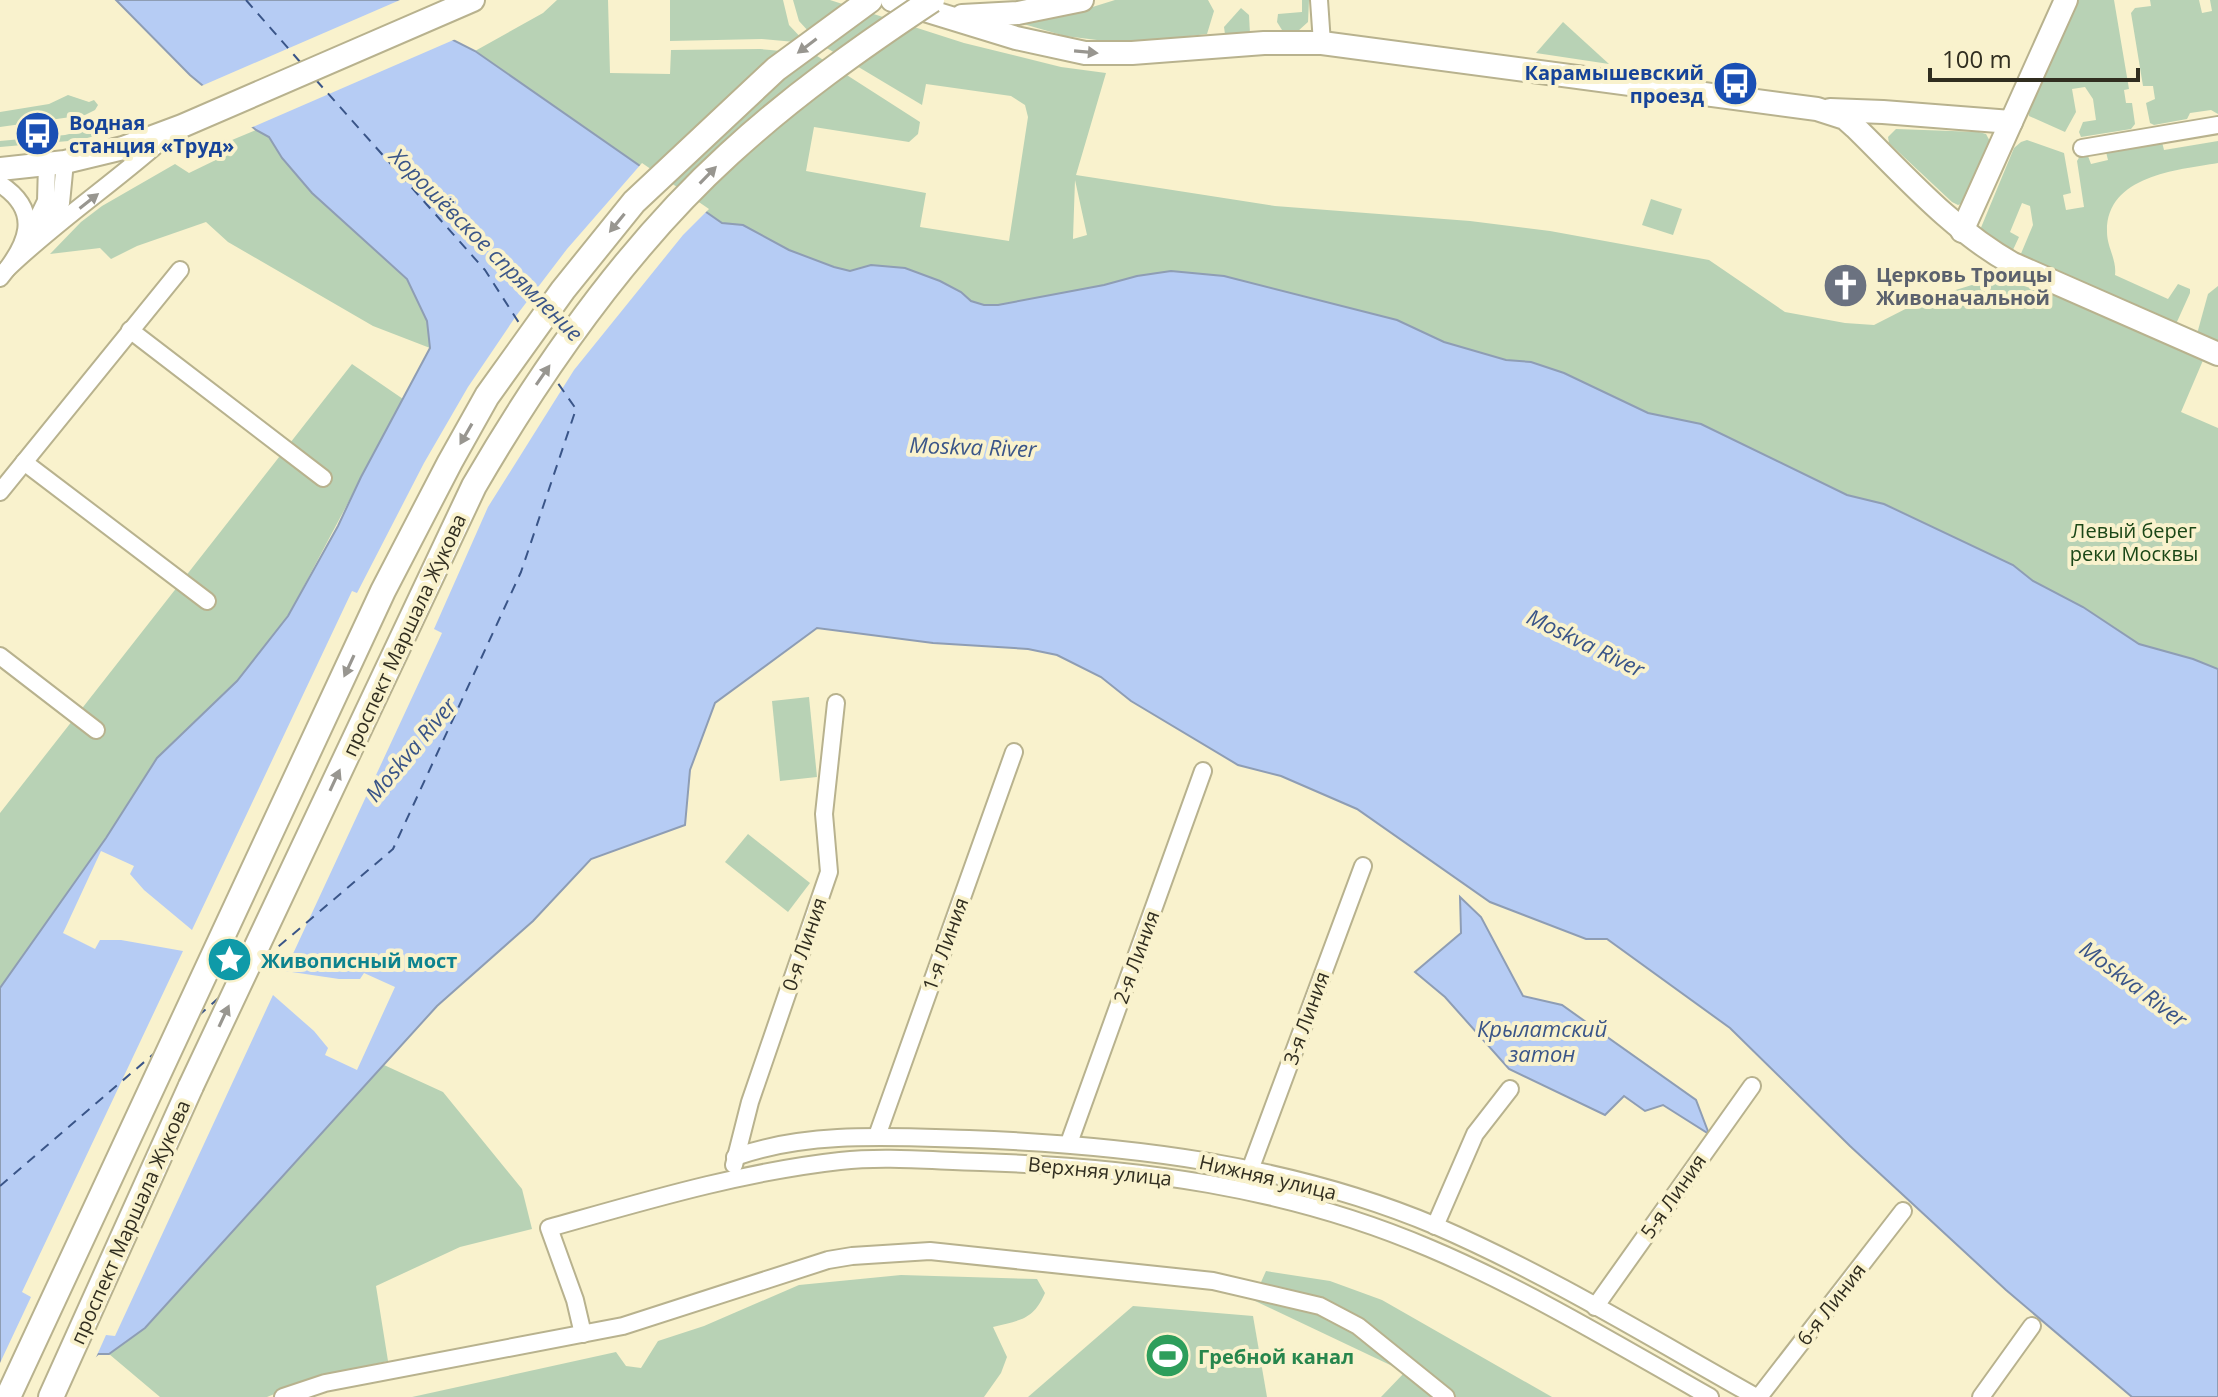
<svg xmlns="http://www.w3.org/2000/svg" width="2218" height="1397" viewBox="0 0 2218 1397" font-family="'Open Sans',sans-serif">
	<rect width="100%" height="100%" fill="#f9f2cd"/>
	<!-- green -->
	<g fill="#b8d2b5" fill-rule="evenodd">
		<path d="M557 0H608L610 73 670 74 671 50 760 49 814 54 920 122 918 134 909 142 814 127 806 171 926 193 920 227 1009 241 1028 117 1025 105 1011 96 926 84 922 105 820 44 799 21 793 0H830L964 43 1061 67 1106 73 1076 175 1275 206 1470 221 1550 231 1709 260 1785 312 1845 323 1874 325 1923 300 1998 277 2030 288 2036 286 2204 358 2181 412 2218 428V669L2193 659 2139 644 2083 607 2033 581 2013 565 1885 504 1847 495 1701 424 1648 413 1564 373 1531 362 1506 360 1444 342 1397 320 1224 276H1137L1104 285 998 305H984L971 301 961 292 871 265 850 271 834 267 789 250 743 225 722 223 475 51 543 13ZM1075 180 1087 235 1073 239V238Z"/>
		<path d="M670 0H783L789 25 806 43 762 39 670 41Z"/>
		<path d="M1115 0H1208L1214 11 1207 34 1156 40 1105 41 1065 36 1020 23 1070 14Z"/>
		<path d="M1302 0H1309L1308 22 1298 31 1282 30 1277 22 1278 14 1302 12Z"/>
		<path d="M2077 0H2114L2129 89 2124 90 2126 103H2132L2135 124 2131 129 2081 137 2079 132 2083 122 2096 120 2093 99 2085 87 2072 89 2076 112 2065 132 2029 116V105Z"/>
		<path d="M2150 0H2199L2202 13 2212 11 2210 0H2218V114L2211 110 2190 113 2187 119 2154 125 2150 123 2146 103 2155 99 2153 86H2143L2131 13 2135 8 2151 6Z"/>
		<path d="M1241 8 1249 15 1250 34H1225L1224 27Z"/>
		<path d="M1563 22 1609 64 1536 53Z"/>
		<path d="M68 95 89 102 94 100 98 105 95 110 85 115 0 127V112L49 104Z"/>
		<path d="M128 120 142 123 80 140 0 147V141L65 135Z"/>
		<path d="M1896 129 1979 132 1986 134 1992 145 1965 202 1958 205 1952 202 1889 143 1888 137Z"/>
		<path d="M256 130 269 137 282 158 312 193 408 279 427 321 430 348 373 326 228 242 206 222 137 246 111 259 100 248 50 254 81 222 102 206 175 164 189 173 222 157 224 148 220 145Z"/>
		<path d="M2027 140 2064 153 2071 193 2063 195 2066 210 2084 207 2077 161 2080 156H2088L2091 164 2108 160 2106 152 2162 142 2164 150 2218 141V163C2176 170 2106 176 2107 232 2107 247 2117 260 2115 275L2168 299 2178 284 2190 289V293L2176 324 2020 256 2033 225 2030 206 2022 203 2010 232 2019 237 2012 252 1980 230 2014 148 2021 142Z"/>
		<path d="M1651 199 1682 209 1673 235 1642 225Z"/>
		<path d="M2218 286V346L2197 334 2208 294Z"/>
		<path d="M352 364 403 399 288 616 237 681 157 758 106 838 0 988V813Z"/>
		<path d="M809 697 817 777 780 781 772 701Z"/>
		<path d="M748 834 810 883 788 912 725 862Z"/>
		<path d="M384 1065 443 1092 522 1189 532 1229 460 1247 376 1286 388 1361 314 1378 267 1397H160L109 1354 145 1328Z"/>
		<path d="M1266 1271 1330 1281 1382 1300 1552 1397H1381L1405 1372 1253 1300Z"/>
		<path d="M901 1275 1037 1279 1045 1293C1033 1321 1019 1320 993 1327L1007 1357 1001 1373 984 1397H412L616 1352 626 1366 641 1368 658 1341 704 1326 799 1285Z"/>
		<path d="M1133 1306 1253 1316 1267 1397H1028Z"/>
	</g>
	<!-- water -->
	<g fill="#b6ccf4" stroke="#8e9db4" stroke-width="2">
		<path d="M116 0H400L443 35 475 51 722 223 743 225 789 250 834 267 850 271 871 265 905 268 940 281 961 292 971 301 984 305H998L1104 285 1137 276 1171 271 1224 276 1397 320 1444 342 1506 360 1531 362 1564 373 1648 413 1701 424 1847 495 1884 504 2013 565 2033 581 2083 607 2139 644 2193 659 2218 669V1397H2132L2006 1290 1850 1146 1730 1028 1607 939H1586L1490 902 1357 809 1281 776 1238 765 1131 701 1101 677 1057 655 1028 649 933 643 817 628 715 703 690 770 685 825 591 859 533 921 437 1006 145 1328 109 1354H98L49 1397H0V988L106 838 157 758 237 681 288 616 338 526 361 477 430 348 427 321 407 279 312 193 282 158 269 137 256 130 190 75Z"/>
		<path d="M1460 897 1481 917 1523 996 1562 1005 1696 1100 1709 1134 1663 1105 1645 1111 1624 1096 1605 1115 1509 1069 1445 997 1415 972 1461 933Z"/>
	</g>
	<!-- pier -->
	<g fill="#f9f2cd">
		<path d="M400 0H406L446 32 458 38 248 129 199 87Z"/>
		<path d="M642 163 709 209 683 235 574 370 488 507 434 629 442 633 285 971 339 979H360L364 973 395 987 357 1070 325 1055 328 1048 314 1031 273 995 115 1336 106 1335 93 1364 55 1397H0V1363L31 1297 22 1292 183 951 121 940H100L95 949 63 933 101 851 134 866 130 874 144 890 192 930 352 591 357 593 424 463 468 387 516 316 567 249Z"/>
	</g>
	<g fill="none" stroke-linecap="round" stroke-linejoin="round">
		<!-- ferry -->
		<g stroke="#3a5588" stroke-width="2" stroke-dasharray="10 8" stroke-linecap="butt">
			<path d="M246 0 301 63"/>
			<path d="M316 80 485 270 521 326"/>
			<path d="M265 958 393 849 521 572 576 409 555 379"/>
			<path d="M198 1016 221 996"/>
			<path d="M0 1186 157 1051"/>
		</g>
		<defs>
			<g id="street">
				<path d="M1319 0 1322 43"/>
				<path d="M2082 148 2218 125"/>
				<path d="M0 184C43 212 27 245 0 278"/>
				<path d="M46 230 61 203 65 162"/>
				<path d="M28 238 46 201 47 164"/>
				<path d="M7 269C58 220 117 181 169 134"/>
				<path d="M130 330 323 478"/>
				<path d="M24 462 207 601"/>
				<path d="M0 492 180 270"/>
				<path d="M0 656 96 730"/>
				<path d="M877 1136 1014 752"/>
				<path d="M1069 1143 1203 771"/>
				<path d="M735 1157C808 1131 892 1137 969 1139 1127 1145 1289 1164 1436 1226 1547 1274 1651 1338 1756 1397"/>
				<path d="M734 1165 750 1102 829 872 824 814 836 703"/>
				<path d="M1250 1170 1363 866"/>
				<path d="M1435 1226 1475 1134 1510 1089"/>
				<path d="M1595 1307 1752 1086"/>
				<path d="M583 1334 575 1300 549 1228C645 1201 741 1172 840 1161 887 1156 934 1161 981 1162 1134 1167 1287 1187 1429 1248 1526 1289 1618 1345 1710 1397"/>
				<path d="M283 1397 325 1383 623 1326 828 1260 852 1256 930 1251 1213 1281 1320 1306 1358 1326 1446 1397"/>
				<path d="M1759 1397 1903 1211"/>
				<path d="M1981 1397 2032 1326"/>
			</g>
			<g id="secondary">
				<path d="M892 0 1016 38 1085 53H1132L1264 43H1322L1817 109 1845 118 1855 127C1905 176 1952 230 2013 264L2218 354"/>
				<path d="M962 16 1018 13 1082 0"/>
				<path d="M1830 110 1883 112 2011 122"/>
				<path d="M0 169 65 162 123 148 182 126 473 0"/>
				<path d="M1962 231 2066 0"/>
			</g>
			<g id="primary">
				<path d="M8 1397 383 591 450 462 487 396 563 290 634 202 776 69 870 0"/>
				<path d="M51 1397 191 1086"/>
			</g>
		</defs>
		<!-- street casing -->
		<use href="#street" stroke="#b8b28e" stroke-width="20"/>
		<!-- secondary casing -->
		<use href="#secondary" stroke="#b8b28e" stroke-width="26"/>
		<!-- primary casing -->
		<use href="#primary" stroke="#b8b28e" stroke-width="28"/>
		<!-- street -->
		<use href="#street" stroke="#fff" stroke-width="16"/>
		<!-- secondary -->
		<use href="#secondary" stroke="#fff" stroke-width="22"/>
		<!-- primary -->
		<use href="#primary" stroke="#fff" stroke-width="24"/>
		<defs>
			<path id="primary-bridge" d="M191 1086 474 486C542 369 628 246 729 154 792 96 861 47 932 0"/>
		</defs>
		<!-- primary-bridge casing -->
		<use href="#primary-bridge" stroke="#b8b28e" stroke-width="28" stroke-linecap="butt"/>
		<!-- primary-bridge -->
		<use href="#primary-bridge" stroke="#fff" stroke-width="24"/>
	</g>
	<!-- one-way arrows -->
	<defs><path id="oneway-solid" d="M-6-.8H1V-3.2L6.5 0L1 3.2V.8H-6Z" transform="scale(2)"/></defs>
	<g fill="#989690">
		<use href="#oneway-solid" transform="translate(807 46) rotate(143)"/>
		<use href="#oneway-solid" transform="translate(1086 52) rotate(5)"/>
		<use href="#oneway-solid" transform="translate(708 175) rotate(-46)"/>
		<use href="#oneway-solid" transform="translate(89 201) rotate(-38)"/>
		<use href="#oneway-solid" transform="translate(617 223) rotate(129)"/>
		<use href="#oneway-solid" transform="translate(543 375) rotate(-55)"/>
		<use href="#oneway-solid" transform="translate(466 434) rotate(120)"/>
		<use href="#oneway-solid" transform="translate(349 666) rotate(115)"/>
		<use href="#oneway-solid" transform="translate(335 780) rotate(-65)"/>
		<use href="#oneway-solid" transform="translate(224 1016) rotate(-65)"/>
	</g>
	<!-- icons -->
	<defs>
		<symbol id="bus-disc" viewBox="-11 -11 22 22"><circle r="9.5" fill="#1a4fb4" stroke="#f9f2cd"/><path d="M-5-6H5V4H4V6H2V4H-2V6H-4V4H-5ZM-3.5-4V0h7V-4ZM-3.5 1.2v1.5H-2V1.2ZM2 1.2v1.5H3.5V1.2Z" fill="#fff"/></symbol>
		<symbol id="church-disc" viewBox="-11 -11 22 22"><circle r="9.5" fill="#6b7280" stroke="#f9f2cd"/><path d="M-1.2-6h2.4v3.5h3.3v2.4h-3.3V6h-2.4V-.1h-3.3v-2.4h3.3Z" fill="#fff"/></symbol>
		<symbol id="sight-disc" viewBox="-11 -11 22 22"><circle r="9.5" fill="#0f9aa8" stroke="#f9f2cd"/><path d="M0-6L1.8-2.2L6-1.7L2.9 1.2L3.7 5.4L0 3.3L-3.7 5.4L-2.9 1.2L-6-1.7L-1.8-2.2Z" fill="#fff"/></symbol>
		<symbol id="stadium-disc" viewBox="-11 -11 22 22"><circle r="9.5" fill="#2e9e5b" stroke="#f9f2cd"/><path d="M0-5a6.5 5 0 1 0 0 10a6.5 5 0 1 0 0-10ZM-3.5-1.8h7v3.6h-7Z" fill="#fff"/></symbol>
	</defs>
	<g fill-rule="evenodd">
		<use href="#bus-disc" x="1710" y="58" width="51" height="51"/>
		<use href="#bus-disc" x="12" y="108" width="51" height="51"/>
		<use href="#church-disc" x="1820" y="260" width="51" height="51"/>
		<use href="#sight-disc" x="204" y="934" width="51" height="51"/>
		<use href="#stadium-disc" x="1142" y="1330" width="51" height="51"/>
	</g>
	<g text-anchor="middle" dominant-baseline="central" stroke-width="8" stroke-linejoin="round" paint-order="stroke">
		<!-- transit labels -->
		<g font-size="20" font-weight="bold" fill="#164399" stroke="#f9f2cd" text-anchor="end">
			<text x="1704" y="72">Карамышевский<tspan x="1704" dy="23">проезд</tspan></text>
			<text x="69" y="122" text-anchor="start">Водная<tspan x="69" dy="23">станция «Труд»</tspan></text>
		</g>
		<!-- worship labels -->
		<g font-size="20" font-weight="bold" fill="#5b616d" stroke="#f9f2cd" text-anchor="start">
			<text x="1876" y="274">Церковь Троицы<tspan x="1876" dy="23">Живоначальной</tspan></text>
		</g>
		<!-- park labels -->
		<g font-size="20" fill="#1b4717" stroke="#f9f2cd">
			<text x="2134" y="530">Левый берег<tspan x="2134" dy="23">реки Москвы</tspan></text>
		</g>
		<!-- street labels -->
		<g font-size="20" fill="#312e20" stroke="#f9f2cd">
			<text transform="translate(404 635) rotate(-65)">проспект Маршала Жукова</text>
			<text transform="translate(804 944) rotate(-71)">0-я Линия</text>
			<text transform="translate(945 944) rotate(-70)">1-я Линия</text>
			<text transform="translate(1136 957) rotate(-70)">2-я Линия</text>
			<text transform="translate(1306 1018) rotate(-70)">3-я Линия</text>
			<text transform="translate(1100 1171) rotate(6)">Верхняя улица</text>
			<text transform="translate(1268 1177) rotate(13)">Нижняя улица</text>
			<text transform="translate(1673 1196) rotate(-55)">5-я Линия</text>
			<text transform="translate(130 1222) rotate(-66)">проспект Маршала Жукова</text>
			<text transform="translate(1831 1304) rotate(-52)">6-я Линия</text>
		</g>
		<!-- culture labels -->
		<g font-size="20" font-weight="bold" fill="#0d838f" stroke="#f9f2cd" text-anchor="start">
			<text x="261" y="960">Живописный мост</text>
		</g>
		<!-- leisure labels -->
		<g font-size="20" font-weight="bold" fill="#27864d" stroke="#f9f2cd" text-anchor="start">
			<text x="1198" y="1356">Гребной канал</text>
		</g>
		<!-- water labels -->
		<g font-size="22" font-style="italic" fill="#3a5588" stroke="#f9f2cd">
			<text transform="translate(487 244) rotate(45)">Хорошёвское спрямление</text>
			<text transform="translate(973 446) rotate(2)">Moskva River</text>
			<text transform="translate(1586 642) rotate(26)">Moskva River</text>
			<text transform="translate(410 749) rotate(-50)">Moskva River</text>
			<text transform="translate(2134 983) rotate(37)">Moskva River</text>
			<text x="1542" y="1028">Крылатский<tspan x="1542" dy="25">затон</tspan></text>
		</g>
	</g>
	<!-- scale -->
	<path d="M1930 68v12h208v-12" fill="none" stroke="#312e20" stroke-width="4"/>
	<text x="1942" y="68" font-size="24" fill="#312e20" stroke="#f9f2cd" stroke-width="6" paint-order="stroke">100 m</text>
</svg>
